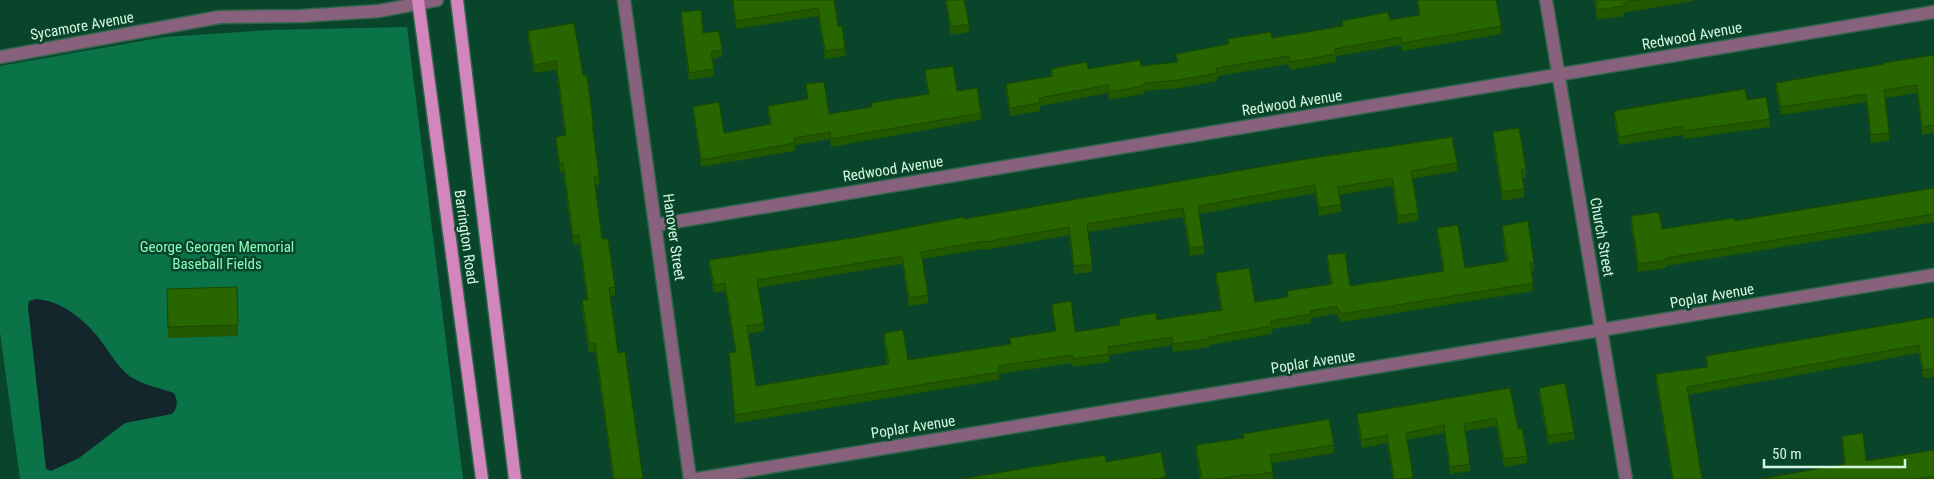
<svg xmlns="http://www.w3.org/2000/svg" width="1934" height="479" viewBox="0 0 1934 479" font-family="'Roboto Condensed',sans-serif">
	<rect width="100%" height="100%" fill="#09452a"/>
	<!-- green -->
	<path fill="#0a7448" d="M407 27 463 479H20L0 332V66L164 37 270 30Z"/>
	<!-- water -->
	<path fill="#12262c" d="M36 299C65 301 91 325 106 348 114 359 120 369 131 377 144 385 159 388 174 393 178 401 178 408 172 414L125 423 79 458 51 471 46 469 28 307 29 301Z"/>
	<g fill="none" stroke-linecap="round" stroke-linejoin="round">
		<defs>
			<g id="minor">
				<path d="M624 0 690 479"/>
				<path d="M1546 0 1626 479"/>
				<path d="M0 57 220 17 301 16 379 11 437 0"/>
				<path d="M656 225 1934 12"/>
				<path d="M697 479 1934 275"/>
			</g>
			<g id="major">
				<path d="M418 0 482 479"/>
				<path d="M457 0 515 479"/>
			</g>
		</defs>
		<!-- minor casing -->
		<use href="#minor" stroke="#2e654b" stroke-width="15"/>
		<!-- major casing -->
		<use href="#major" stroke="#2e654b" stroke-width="15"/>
		<!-- minor -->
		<use href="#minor" stroke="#88617c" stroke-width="12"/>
		<!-- major -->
		<use href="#major" stroke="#d385bd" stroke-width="12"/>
	</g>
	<!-- wall -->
	<g fill="#225900">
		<path d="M732 0H834L838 26 845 48V56L825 59 818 16 736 29Z"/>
		<path d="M945 0H964L969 24V32L951 35Z"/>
		<path d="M1417 0H1496L1501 26V34L1402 51 1401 45 1336 56V62L1290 70 1288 64 1217 76V81L1179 88 1144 91V94L1109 100 1108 93 1040 106V111L1010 116 1006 92V84L1051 76V69H1088L1141 66 1177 62 1176 54 1228 44V39L1272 38 1342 26V21L1390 20 1419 15Z"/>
		<path d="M1594 0H1693V1L1624 13V16L1597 20Z"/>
		<path d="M681 12 722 50V57L712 59 714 69V76L689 80 681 19Z"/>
		<path d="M528 31 583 75 593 123V131L599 176V185H595L602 239 615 287V295L610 296 618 353 643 479H613L595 352 589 353 582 309V300H587L579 244 573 245 563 172H560L556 145V137L565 135 556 70 534 73 528 39Z"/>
		<path d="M1934 55V133L1922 135 1917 93 1885 98 1889 133V141L1871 143 1866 102 1781 115 1776 91V83L1884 64Z"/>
		<path d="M925 70 957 91 981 113V120L831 147 830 139 795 145V151L701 167 693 114V107L724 133 770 124 768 114V106L807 99 806 84 829 114 871 107V103L928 94 925 78Z"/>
		<path d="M1747 100 1770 119V127L1683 139V135L1619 145 1614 119V111Z"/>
		<path d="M1493 132 1526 169V177L1523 178 1524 189V197L1502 201 1493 140Z"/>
		<path d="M1457 163V171L1413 179 1418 213V221L1398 224 1392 186 1340 195 1341 204V212L1319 216 1315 193 1199 214 1204 246V254L1190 256 1183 217 1088 232 1092 264V272L1074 274 1069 235 985 250 984 249 922 259 928 295V303L909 306 902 264 758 288 764 323V331L748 334 756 386 887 365 884 341V333L908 360 1010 344V338L1055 331 1052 312V304L1075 332 1119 325V319L1157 320 1221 310 1216 281V273L1255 302 1287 297V291L1331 285 1327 263V255L1350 286 1443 271 1437 236V228L1465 268 1506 262 1502 234V226L1534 263V271H1532L1533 283V291L1341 322 1337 314 1311 318V323L1272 329V334L1210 345V347L1173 352 1172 345 1109 355V362L1073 367 1072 363 999 374V380L735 423 729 361V353L735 352 725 291 714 293 709 268V260L859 237 964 219Z"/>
		<path d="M1934 188V222L1666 266V268L1638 272 1631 224V216L1662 229 1734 221Z"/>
		<path d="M237 287 238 336 168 338 167 289Z"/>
		<path d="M1934 317V377L1923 378 1919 353 1688 395 1702 479H1672L1656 382V374L1707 367 1706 356Z"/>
		<path d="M1510 388 1518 429 1527 456V463L1504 467 1496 426 1465 431 1470 464V471L1450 474 1444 433 1407 440 1413 479H1393L1387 443 1362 448 1357 422V414Z"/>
		<path d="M1539 388 1574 432V440L1548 444 1539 396Z"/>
		<path d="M1243 434 1334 445V453L1272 463 1273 479H1200L1196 453V445L1243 438Z"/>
		<path d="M1842 436 1866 461 1934 450V479H1760L1844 464 1842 444Z"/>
	</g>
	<!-- building -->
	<g fill="#286700" stroke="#1c4800">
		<path d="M733 0H834L838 26H842L845 48 825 51 818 8 736 21Z"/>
		<path d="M946 0H964L969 24 951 27Z"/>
		<path d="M1417 0H1496L1501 26 1402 43 1401 37 1335 49 1336 54 1290 62 1288 56 1216 68 1217 73 1179 80 1144 83V86L1109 92 1108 85 1039 98 1040 103 1010 108 1006 84 1053 76 1051 69 1087 62 1088 69 1140 60 1141 66 1178 62 1176 54 1229 44 1228 39 1271 32 1272 38 1343 26 1342 21 1388 12 1390 20 1420 15Z"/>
		<path d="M1596 0H1640L1624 3V6L1597 10Z"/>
		<path d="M701 10 703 33 719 31 722 50 711 52 714 69 689 73 681 12Z"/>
		<path d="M574 23 583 75H587L593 123H592L599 176 594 177 602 239H608L615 287 609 288 618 353 625 352 643 479H614L595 343 589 344 582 300H588L579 235 573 236 563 163 560 164 556 137 566 135 556 61 534 65 528 31Z"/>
		<path d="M1934 55V125L1922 127 1917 85 1884 90 1889 133 1871 135 1866 94 1781 107 1776 83 1884 64V63Z"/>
		<path d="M953 66 957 91 977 88 981 113 831 139 830 132 794 138 795 143 701 160 693 107 719 102 724 133 771 124 768 106 808 99 806 84 824 82 829 114 872 107 871 103 929 94 925 70Z"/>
		<path d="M1745 89 1747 100 1766 97 1770 119 1683 131V126L1619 137 1614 111Z"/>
		<path d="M1519 128 1526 169 1521 170 1524 189 1502 192 1493 132Z"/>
		<path d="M1452 137 1457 163 1411 171 1418 213 1398 216 1392 178 1338 187 1341 204 1319 208 1315 185 1198 206 1204 246 1190 248 1183 208 1087 224 1092 264 1074 266 1069 227 985 242 984 241 921 252 928 295 909 298 902 256 757 280 764 323 747 326 756 386 889 364 884 333 903 330 908 360 1011 344 1010 338 1056 331 1052 304 1071 301 1075 332 1120 325 1119 319 1156 313 1157 320 1222 310 1216 273 1249 268 1255 302 1288 297 1287 291 1332 284 1327 255 1345 253 1350 286 1444 271 1437 228 1458 225 1465 268 1508 261 1502 226 1528 221 1534 263H1530L1533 283 1341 314 1337 306 1310 311 1311 314 1271 321 1272 326 1209 337 1210 339 1173 344 1172 337 1108 347 1109 354 1073 359 1072 355 998 366 999 372 735 415 729 353 736 352 725 283 714 285 709 260 859 237 964 217V219L1300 160Z"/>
		<path d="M1934 188V214L1666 258V260L1638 264 1631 216 1659 212 1662 229 1734 218V221Z"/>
		<path d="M237 287 238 325 168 327 167 289Z"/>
		<path d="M1934 317V369L1923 370 1919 345 1687 387 1702 479H1673L1656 374 1708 367 1706 356Z"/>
		<path d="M1565 383 1574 432 1548 436 1539 388Z"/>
		<path d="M1510 388 1518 429 1522 428 1527 456 1504 459 1496 418 1464 424 1470 464 1450 467 1444 425 1406 433 1413 477 1402 479H1394L1387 435 1362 440 1357 414Z"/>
		<path d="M1329 419 1334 445 1270 455 1273 472 1250 476V474L1217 479H1202L1196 445 1244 438 1243 434Z"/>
		<path d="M1863 433 1866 461 1934 450V476L1915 479H1760L1845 464 1842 436Z"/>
		<path d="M1161 452 1166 477 1155 479H961L1105 455 1106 462Z"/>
	</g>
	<g text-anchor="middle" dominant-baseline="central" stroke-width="5" stroke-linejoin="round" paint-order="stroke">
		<!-- street labels -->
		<g font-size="15" fill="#d4f7e1" stroke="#09452a">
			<text transform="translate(82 26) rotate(-10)">Sycamore Avenue</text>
			<text transform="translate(1692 36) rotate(-10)">Redwood Avenue</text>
			<text transform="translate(1292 103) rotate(-9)">Redwood Avenue</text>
			<text transform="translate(893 169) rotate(-9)">Redwood Avenue</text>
			<text transform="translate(466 237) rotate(82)">Barrington Road</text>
			<text transform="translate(674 237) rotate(82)">Hanover Street</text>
			<text transform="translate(1602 237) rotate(80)">Church Street</text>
			<text transform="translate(1712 296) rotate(-10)">Poplar Avenue</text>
			<text transform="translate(1313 362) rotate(-9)">Poplar Avenue</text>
			<text transform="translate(913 427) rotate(-9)">Poplar Avenue</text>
		</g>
		<!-- park labels -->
		<g font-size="15" fill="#8afbbc" stroke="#09452a">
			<text x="217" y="247">George Georgen Memorial<tspan x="217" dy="17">Baseball Fields</tspan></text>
		</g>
	</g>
	<!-- scale -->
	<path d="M1764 459v8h141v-8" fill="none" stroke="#d4f7e1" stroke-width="2.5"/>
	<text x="1772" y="459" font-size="15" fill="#d4f7e1" stroke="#09452a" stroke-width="4" paint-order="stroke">50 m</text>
</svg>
